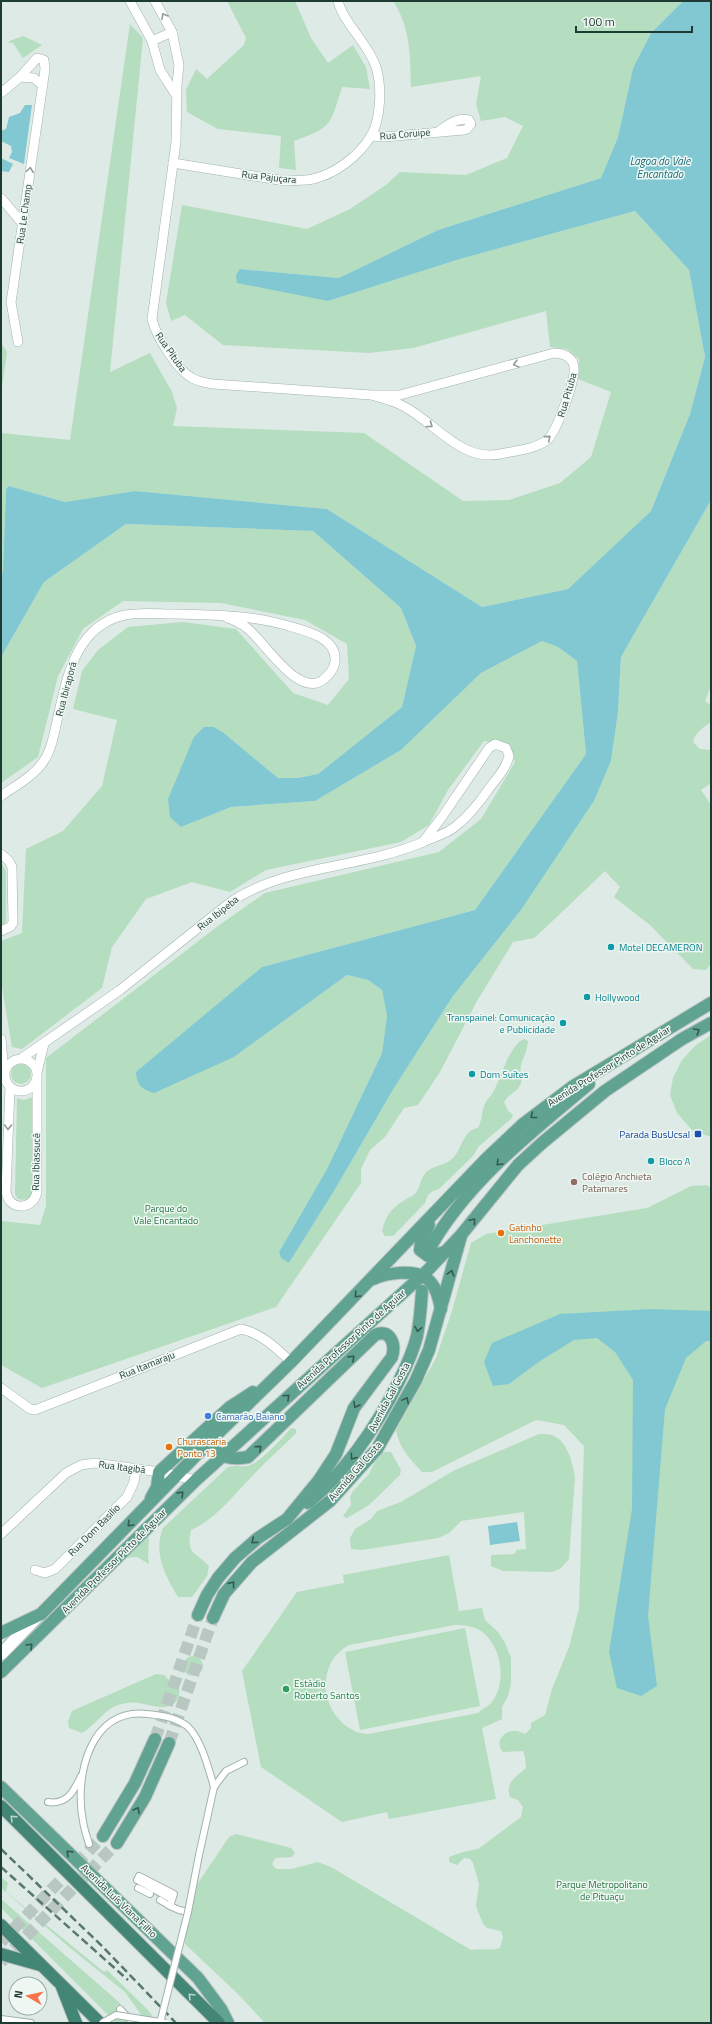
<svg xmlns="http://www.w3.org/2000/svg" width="712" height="2024" viewBox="0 0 712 2024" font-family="'Titillium Web',sans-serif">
	<rect width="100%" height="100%" fill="#deeae5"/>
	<!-- green -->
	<g fill="#b5ddbf" fill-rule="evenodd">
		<path d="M227 1H295L311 38 328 63 353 45 366 67 370 89 342 87C330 125 333 127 294 141L296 170 279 168 281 136 218 129 187 112 186 90 196 69 207 79 244 45 246 38Z"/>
		<path d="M393 1H683L651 33 633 68 618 137 601 178 438 230 339 278 240 269 328 301 460 259 635 211 689 270 705 357 690 414 651 511 568 589 482 607 327 509 135 491 65 502 9 486 6 489 3 570 1 581V433L70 440 130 24 143 38 110 372 150 353 172 392 177 408 173 426 364 433 463 501 509 500 560 483 591 457 611 392 578 379 579 359 567 349 550 347 546 311 413 348 369 353 223 345 185 315 171 321 166 303 182 205 307 229 350 209 386 185 400 172 466 175 507 158 523 126 505 117 481 121 476 104 481 76 411 87C410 56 411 28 393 1Z"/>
		<path d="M23 36 42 45 23 58 13 43 7 42Z"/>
		<path d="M1 343 7 352 1 394Z"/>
		<path d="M711 500V686L705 701 711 705V722C703 728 696 731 693 742L700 749 711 750V783L701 790 711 805V964L706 970 693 969 650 925 614 897 620 887 605 871 542 931 534 938 513 942 477 1001 440 1072 418 1105 404 1108 385 1137 370 1150 361 1169V1183L276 1307 42 1388 1 1365V1221L40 1225 46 1206V1058L218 926 265 893 439 852 481 819 515 762 508 744 484 741 448 790 429 825 401 842 266 870 230 892 192 882 146 899 112 947 102 988 22 1049 12 1047 1 981V941L22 933 26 849 63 831 102 786 117 720 73 709 82 671 98 650 128 627 183 622 236 629 293 693 328 705 349 679 347 644 305 620 221 603 123 601 83 629 58 676 38 757 1 783V657L44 582 126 524 313 531 401 608 416 646 402 707 318 774 298 778H278L225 734 181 827 231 807 315 801 401 750 481 673 542 641 558 647 577 661 586 754 475 910 262 967 234 1057 347 975 368 980 382 990 387 1016 382 1053 327 1169 279 1252 289 1263 334 1191 394 1088 453 996 521 910 594 801 611 761 618 712 621 657Z"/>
		<path d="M1 862 6 871V920L5 924 1 926Z"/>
		<path d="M711 1035V1137L693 1131 677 1113 670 1095 673 1078 682 1060 695 1046Z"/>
		<path d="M524 1039 528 1041C527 1051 524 1056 521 1065 519 1073 525 1078 519 1087 515 1093 508 1095 504 1102L508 1111 513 1115 511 1119 478 1147 474 1155 439 1189 433 1191 428 1195 425 1203 393 1236H385L382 1231C385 1217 391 1208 405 1200 409 1197 414 1196 417 1191 421 1184 421 1175 429 1170 438 1164 445 1166 453 1158 462 1149 463 1130 478 1128 483 1119 481 1110 486 1102 487 1099 490 1097 492 1094 501 1080 508 1046 524 1039Z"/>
		<circle cx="21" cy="1074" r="10"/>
		<path d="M33 1097 34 1192C30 1199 26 1201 18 1199L15 1194 17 1098 24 1100Z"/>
		<path d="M707 1185 711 1188V2023H265L238 1994 185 1944V1934L198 1883 229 1837 236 1834 291 1848 295 1853 292 1857 275 1858 272 1864 276 1869H291L318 1862 331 1867 471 1950C481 1948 490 1951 500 1948L503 1937 501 1931 487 1928 483 1924 476 1906 479 1884 473 1863 470 1859 464 1858 457 1865 449 1862V1857L463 1852 478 1849 521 1817 523 1807 518 1800 510 1797C505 1782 516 1777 526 1768L525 1757 523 1751 503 1752C494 1742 504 1730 516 1731 519 1731 522 1733 525 1734L531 1728V1723L545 1715 552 1689 569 1647 579 1609 584 1446 564 1425 536 1420 432 1472H422C410 1459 399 1448 396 1430L436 1358 452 1311 471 1243 486 1234 647 1208 691 1186Z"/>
		<path d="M291 1428 296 1429V1433C284 1446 269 1458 257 1471 237 1491 217 1519 191 1530 186 1555 195 1551 209 1566L207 1576 192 1597H178C165 1575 153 1553 163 1528L228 1467C235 1465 241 1467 247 1466 260 1464 282 1438 291 1428Z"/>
		<path d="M539 1434C543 1434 549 1434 552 1435 567 1440 573 1464 575 1477L569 1559 560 1569 552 1572 503 1571 491 1566V1555L515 1554 516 1550 526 1549 524 1512 461 1521 449 1533 438 1538 362 1550 351 1549 350 1538 355 1529 371 1519 377 1511 401 1502 453 1471Z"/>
		<path d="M384 1452H391L401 1470 400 1475 369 1505 347 1518 343 1516 351 1505 350 1498 352 1492 369 1474 379 1454Z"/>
		<path d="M149 1533 148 1556 149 1564 137 1557 124 1558Z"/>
		<path d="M449 1555 459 1611 482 1608 485 1620 498 1632 505 1643 511 1658V1684L508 1696 502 1707V1719L482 1728 496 1799 389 1819 387 1812 342 1822 261 1767 242 1671 297 1592 344 1583 343 1575ZM455 1625C464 1625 473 1626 481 1631 502 1646 507 1682 492 1702 489 1706 482 1709 478 1713L368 1734C363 1733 357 1733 353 1730 320 1714 315 1663 349 1645Z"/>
		<path d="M465 1628 480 1706 360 1730 345 1652Z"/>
		<circle cx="193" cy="1666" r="10"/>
		<path d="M156 1674 164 1675C167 1677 168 1680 170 1682 177 1687 182 1689 178 1698 173 1713 150 1705 139 1703 132 1702 124 1703 118 1705 102 1711 96 1725 82 1733L69 1728 68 1722 72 1711Z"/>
		<path d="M1 1877 8 1883 6 1892 104 1972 107 1970 148 2010 157 2023H147L125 1992 69 1947 1 1888Z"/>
		<path d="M1 1899 121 2004 119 2006 115 2005 129 2023H116L1 1908Z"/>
	</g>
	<!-- water -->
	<g fill="#82c8d3">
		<path d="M683 1H711V500L621 657 618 712 611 761 594 801 521 910 453 996 394 1088 334 1191 289 1263 281 1258 279 1252 327 1169 382 1053 387 1016 382 990 368 980 347 975 234 1057 154 1093C141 1089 137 1085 136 1072L262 967 475 910 586 754 577 661 558 647 542 641 481 673 401 750 315 801 231 807 181 827 170 817 168 799 194 737 204 727H214L225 734 278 778H298L318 774 402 707 416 646 401 608 313 531 126 524 44 582 1 657V581L3 570 6 489 9 486 65 502 135 491 327 509 482 607 568 589 651 511 690 414 705 357 689 270 635 211 460 259 328 301 237 283 236 275 240 269 339 278 438 230 601 178 618 137 633 68 651 33Z"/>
		<path d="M25 105H32L24 164 9 158 12 152 11 146 1 141V131L6 129 9 117 20 113Z"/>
		<path d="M1 158 13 164 9 172 1 171Z"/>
		<path d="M651 1309 711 1311V1341H706L686 1358 665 1409 648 1616 657 1686 641 1696 617 1688 609 1652 632 1509 633 1380 615 1352 597 1338 574 1340 540 1361 509 1384 493 1386 484 1362 492 1343 560 1314Z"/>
		<path d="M517 1522 520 1541 490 1545 488 1526Z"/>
	</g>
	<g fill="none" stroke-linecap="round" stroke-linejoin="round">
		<!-- primary-tunnel -->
		<g stroke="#b8c7c1" stroke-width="12" stroke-dasharray="12 6" stroke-linecap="butt">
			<path d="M155 1739 198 1615"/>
			<path d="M169 1743 213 1618"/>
			<path d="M1 1942 103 1836"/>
			<path d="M1 1962 117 1843"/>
		</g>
		<defs>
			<g id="pedestrian">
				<path d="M48 1802C67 1805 74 1791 81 1776"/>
				<path d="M89 1844C87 1837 84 1829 83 1821 74 1777 90 1707 147 1714 160 1715 176 1717 187 1726 201 1738 209 1770 214 1787"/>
				<path d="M199 1855 214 1787 226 1771 244 1762"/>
				<path d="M142 1879 171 1895V1899L137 1880 139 1876 174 1894 170 1906 179 1910 188 1912"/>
				<path d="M138 1888 150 1894"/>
				<path d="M160 1900 170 1906"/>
				<path d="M120 2009 133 2023"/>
				<path d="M1 2019 31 2023"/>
			</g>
			<g id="minor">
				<path d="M130 1 152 41 160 70 176 95"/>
				<path d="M155 1 172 32 179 65 177 84 176 142 152 319C156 336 177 370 192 378 199 382 206 383 213 384L371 395H400L554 353C563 353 573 357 574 367 576 379 556 433 547 440 536 449 514 451 500 454 462 462 436 424 405 407 395 401 382 398 371 395"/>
				<path d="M152 41 172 32"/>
				<path d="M1 93 20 77 34 78 43 86"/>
				<path d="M371 136 384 137 464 130 467 129 471 124 469 120C457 117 448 125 439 131"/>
				<path d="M173 163 285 181C294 180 304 181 313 179 335 174 359 156 371 136 381 119 382 86 376 67 368 43 344 24 338 1"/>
				<path d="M1 198 22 223"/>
				<path d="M18 342 11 302 13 289 45 69 44 60 37 58 20 77"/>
				<path d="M1 796C15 786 34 776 43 762 53 748 55 728 59 712 68 672 78 625 125 615 142 612 159 614 176 614 213 615 250 615 285 625 303 630 338 637 335 662 334 669 330 674 324 679 299 700 265 642 247 628 241 623 233 620 226 617"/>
				<path d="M1 854 9 861 12 867 13 923 10 927 1 931"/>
				<path d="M1 1039 4 1072"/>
				<path d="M22 1058 120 990 232 901C287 865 363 868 423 842 434 837 447 834 456 826 469 816 479 803 488 790 496 779 506 769 509 756L506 748 495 744 489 748 442 817 422 843"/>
				<circle cx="21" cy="1075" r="16"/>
				<path d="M37 1072 44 1044"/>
				<path d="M10 1088 6 1191C8 1211 33 1211 37 1192V1078"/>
				<path d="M1 1388 30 1409 35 1410 241 1329C261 1333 276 1348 291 1362"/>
				<path d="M1 1534 66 1473 81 1465 95 1463 153 1471 196 1480"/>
				<path d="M35 1570 45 1573 55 1569 127 1497 134 1482 136 1469"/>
			</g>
			<path id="secondary" d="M1 1654 38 1616"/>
			<g id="primary">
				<path d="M429 1225 421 1241 420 1250 428 1256 445 1252"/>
				<path d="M431 1246C469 1180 532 1132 589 1084"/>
				<path d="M373 1279C387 1273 413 1269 426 1278 436 1285 439 1299 441 1309"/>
				<path d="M151 1498 157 1487 159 1472 230 1407 253 1392"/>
				<path d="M308 1503C348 1469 376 1428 399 1381 406 1367 413 1352 417 1336 420 1321 421 1306 422 1291"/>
				<path d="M198 1615 207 1595 218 1578 235 1558 258 1538 287 1519 319 1480 336 1454 354 1408 392 1357C396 1344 390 1328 375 1335L248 1457C232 1460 216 1458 210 1441L212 1423"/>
				<path d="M213 1618 224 1594 252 1562 330 1501 377 1449 416 1380 429 1350 461 1236"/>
				<path d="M1 1633 41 1614 210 1441 291 1362 488 1157 523 1124 572 1087 711 1003"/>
				<path d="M1 1672 196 1480 427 1271 461 1235 518 1165 542 1143 605 1091 682 1039 711 1023"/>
				<path d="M1 1787 198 1978 221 2009 228 2023"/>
				<path d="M103 1836 135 1783 155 1739"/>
				<path d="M117 1843 145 1797 169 1743"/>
			</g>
			<g id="trunk">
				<path d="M1 1806 219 2023"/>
				<path d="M1 1925 100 2023"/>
				<path d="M1 1954 40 1965"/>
				<path d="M62 1987 76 2023"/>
			</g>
		</defs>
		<!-- pedestrian casing -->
		<use href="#pedestrian" stroke="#a1b2ac" stroke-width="8"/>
		<!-- minor casing -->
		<use href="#minor" stroke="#a1b2ac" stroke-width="10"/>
		<!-- secondary casing -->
		<use href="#secondary" stroke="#9cb7ad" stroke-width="14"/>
		<!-- primary casing -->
		<use href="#primary" stroke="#bcc4c2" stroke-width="14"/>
		<!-- trunk casing -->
		<use href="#trunk" stroke="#bcc4c2" stroke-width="14"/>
		<!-- pedestrian -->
		<use href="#pedestrian" stroke="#fff" stroke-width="6"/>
		<!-- minor -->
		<use href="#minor" stroke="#fff" stroke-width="9"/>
		<!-- secondary -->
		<use href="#secondary" stroke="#fff" stroke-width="12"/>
		<!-- primary -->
		<use href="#primary" stroke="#60a390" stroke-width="12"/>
		<!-- trunk -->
		<use href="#trunk" stroke="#448675" stroke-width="12"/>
		<!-- rail -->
		<g stroke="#58776e" stroke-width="2.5" stroke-dasharray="8 4" stroke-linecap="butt">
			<path d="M1 1849 102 1946 176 2023"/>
			<path d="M1 1867 128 1980"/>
		</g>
		<defs>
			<g id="pedestrian-bridge">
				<path d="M102 2023 116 2015 166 2023"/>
				<path d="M160 2023 188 1912 199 1855"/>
			</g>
		</defs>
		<!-- pedestrian-bridge casing -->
		<use href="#pedestrian-bridge" stroke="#a1b2ac" stroke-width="8" stroke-linecap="butt"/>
		<!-- pedestrian-bridge -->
		<use href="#pedestrian-bridge" stroke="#fff" stroke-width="6"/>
	</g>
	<!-- one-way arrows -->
	<defs><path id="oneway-chevron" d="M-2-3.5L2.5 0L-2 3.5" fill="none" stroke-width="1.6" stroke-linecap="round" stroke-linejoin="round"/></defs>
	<g stroke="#8e9d99">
		<use href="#oneway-chevron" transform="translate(164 16) rotate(-119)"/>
		<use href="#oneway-chevron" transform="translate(30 170) rotate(-82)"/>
		<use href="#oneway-chevron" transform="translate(516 364) rotate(165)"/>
		<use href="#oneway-chevron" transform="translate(430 425) rotate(36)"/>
		<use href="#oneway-chevron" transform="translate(548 438) rotate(-40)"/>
		<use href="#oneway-chevron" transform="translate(8 1127) rotate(92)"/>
	</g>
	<g stroke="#325a4f">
		<use href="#oneway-chevron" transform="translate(697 1031) rotate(-30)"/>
		<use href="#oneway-chevron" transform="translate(533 1116) rotate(141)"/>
		<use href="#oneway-chevron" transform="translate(499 1163) rotate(134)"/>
		<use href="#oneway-chevron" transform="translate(473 1221) rotate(-50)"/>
		<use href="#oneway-chevron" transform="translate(451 1273) rotate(-75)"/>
		<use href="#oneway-chevron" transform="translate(357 1295) rotate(134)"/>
		<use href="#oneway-chevron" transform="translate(418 1329) rotate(100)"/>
		<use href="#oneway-chevron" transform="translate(352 1358) rotate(-44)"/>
		<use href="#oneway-chevron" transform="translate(287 1397) rotate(-43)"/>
		<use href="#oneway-chevron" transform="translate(406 1400) rotate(-62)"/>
		<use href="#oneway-chevron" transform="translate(356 1405) rotate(119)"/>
		<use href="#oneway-chevron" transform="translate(259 1448) rotate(-42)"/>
		<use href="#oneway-chevron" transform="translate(353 1457) rotate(126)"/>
		<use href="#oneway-chevron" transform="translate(181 1494) rotate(-44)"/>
		<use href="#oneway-chevron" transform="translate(130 1524) rotate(135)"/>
		<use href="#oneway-chevron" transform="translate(254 1541) rotate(140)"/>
		<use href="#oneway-chevron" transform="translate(232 1584) rotate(-53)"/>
		<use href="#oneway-chevron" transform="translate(30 1646) rotate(-45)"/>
		<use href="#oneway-chevron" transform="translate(137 1810) rotate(-60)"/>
		<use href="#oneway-chevron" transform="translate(69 1853) rotate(-136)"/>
	</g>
	<g stroke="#bbd5cc">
		<use href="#oneway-chevron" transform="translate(13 1818) rotate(-136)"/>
		<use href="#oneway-chevron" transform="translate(191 1996) rotate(-135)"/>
	</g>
	<!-- markers -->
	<g fill="#0f9aa8" stroke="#eef7f2" stroke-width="1.5">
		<circle cx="611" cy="947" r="4"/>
		<circle cx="587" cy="997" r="4"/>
		<circle cx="563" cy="1023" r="4"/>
		<circle cx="472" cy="1074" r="4"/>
		<circle cx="651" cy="1161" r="4"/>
	</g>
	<rect fill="#1a4fb4" stroke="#eef7f2" stroke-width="1.5" x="694" y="1130" width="8" height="8" rx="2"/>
	<circle fill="#8d6e63" stroke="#eef7f2" stroke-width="1.5" cx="574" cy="1182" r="4"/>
	<g fill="#e8710a" stroke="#eef7f2" stroke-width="1.5">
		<circle cx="501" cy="1233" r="4"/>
		<circle cx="169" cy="1447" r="4"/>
	</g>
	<circle fill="#3f7fe0" stroke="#eef7f2" stroke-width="1.5" cx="208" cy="1416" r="4"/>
	<circle fill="#2e9e5b" stroke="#eef7f2" stroke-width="1.5" cx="286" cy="1689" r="4"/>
	<g text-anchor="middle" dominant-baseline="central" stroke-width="3" stroke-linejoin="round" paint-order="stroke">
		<!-- street labels -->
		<g font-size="10" fill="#1e3b33" stroke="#eef7f2">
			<text transform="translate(405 134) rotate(-5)">Rua Coruipe</text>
			<text transform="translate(269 177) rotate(6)">Rua Pajuçara</text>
			<text transform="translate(24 214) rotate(-82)">Rua Le Champ</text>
			<text transform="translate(171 352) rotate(55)">Rua Pituba</text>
			<text transform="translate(567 395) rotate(-74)">Rua Pituba</text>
			<text transform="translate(66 689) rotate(-75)">Rua Ibiraporá</text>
			<text transform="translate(218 913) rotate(-38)">Rua Ibipeba</text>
			<text transform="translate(609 1066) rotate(-32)">Avenida Professor Pinto de Aguiar</text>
			<text transform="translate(36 1162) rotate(-89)">Rua Ibiassucê</text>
			<text transform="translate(351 1339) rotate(-42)">Avenida Professor Pinto de Aguiar</text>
			<text transform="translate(147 1365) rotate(-22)">Rua Itamaraju</text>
			<text transform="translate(389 1397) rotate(-62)">Avenida Gal Gosta</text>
			<text transform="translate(122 1467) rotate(7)">Rua Itagibá</text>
			<text transform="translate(355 1471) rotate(-49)">Avenida Gal Costa</text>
			<text transform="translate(94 1530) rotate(-45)">Rua Dom Basilio</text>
			<text transform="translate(114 1561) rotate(-45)">Avenida Professor Pinto de Aguiar</text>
			<text transform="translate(119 1901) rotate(44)">Avenida Luís Viana Filho</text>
		</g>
		<!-- culture labels -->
		<g font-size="10" fill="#0d838f" stroke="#eef7f2" text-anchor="start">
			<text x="619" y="947">Motel DECAMERON</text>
			<text x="595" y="997">Hollywood</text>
			<text x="555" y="1017" text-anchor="end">Transpainel: Comunicação<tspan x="555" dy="12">e Publicidade</tspan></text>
			<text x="480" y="1074">Dom Suítes</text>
			<text x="659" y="1161">Bloco A</text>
		</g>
		<!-- transit labels -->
		<g font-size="10" fill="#164399" stroke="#eef7f2" text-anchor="end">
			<text x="690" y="1134">Parada BusUcsal</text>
		</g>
		<!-- education labels -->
		<g font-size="10" fill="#785e54" stroke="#eef7f2" text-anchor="start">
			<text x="582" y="1176">Colégio Anchieta<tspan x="582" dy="12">Patamares</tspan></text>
		</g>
		<!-- park labels -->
		<g font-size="10" fill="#277343" stroke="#eef7f2">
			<text x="166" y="1208">Parque do<tspan x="166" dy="12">Vale Encantado</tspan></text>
			<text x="602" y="1884">Parque Metropolitano<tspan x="602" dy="12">de Pituaçu</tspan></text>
		</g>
		<!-- food labels -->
		<g font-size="10" fill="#c56008" stroke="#eef7f2" text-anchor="start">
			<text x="509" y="1227">Gatinho<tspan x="509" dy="12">Lanchonette</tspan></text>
			<text x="177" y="1441">Churascaria<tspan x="177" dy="12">Ponto 13</tspan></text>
		</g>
		<!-- shop labels -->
		<g font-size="10" fill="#366cbe" stroke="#eef7f2" text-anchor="start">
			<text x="216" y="1416">Camarão Baiano</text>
		</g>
		<!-- leisure labels -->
		<g font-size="10" fill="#27864d" stroke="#eef7f2" text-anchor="start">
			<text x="294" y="1683">Estádio<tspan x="294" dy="12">Roberto Santos</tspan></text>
		</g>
		<!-- water labels -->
		<g font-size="11" font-style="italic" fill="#166a79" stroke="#eef7f2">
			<text x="660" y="161">Lagoa do Vale<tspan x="660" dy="13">Encantado</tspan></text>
		</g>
	</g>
	<!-- border -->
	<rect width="712" height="2024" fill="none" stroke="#1e3b33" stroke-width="4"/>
	<!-- north arrow -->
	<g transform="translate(28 1996) rotate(279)"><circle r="19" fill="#eef7f2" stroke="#9baca6"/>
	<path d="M0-3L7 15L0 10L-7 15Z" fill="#f9744d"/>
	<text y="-6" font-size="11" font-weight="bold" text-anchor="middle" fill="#1e3b33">N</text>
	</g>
	<!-- scale -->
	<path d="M576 26v6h116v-6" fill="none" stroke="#1e3b33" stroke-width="2"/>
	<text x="582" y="26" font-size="12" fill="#1e3b33" stroke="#eef7f2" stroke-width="3" paint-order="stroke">100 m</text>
</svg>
